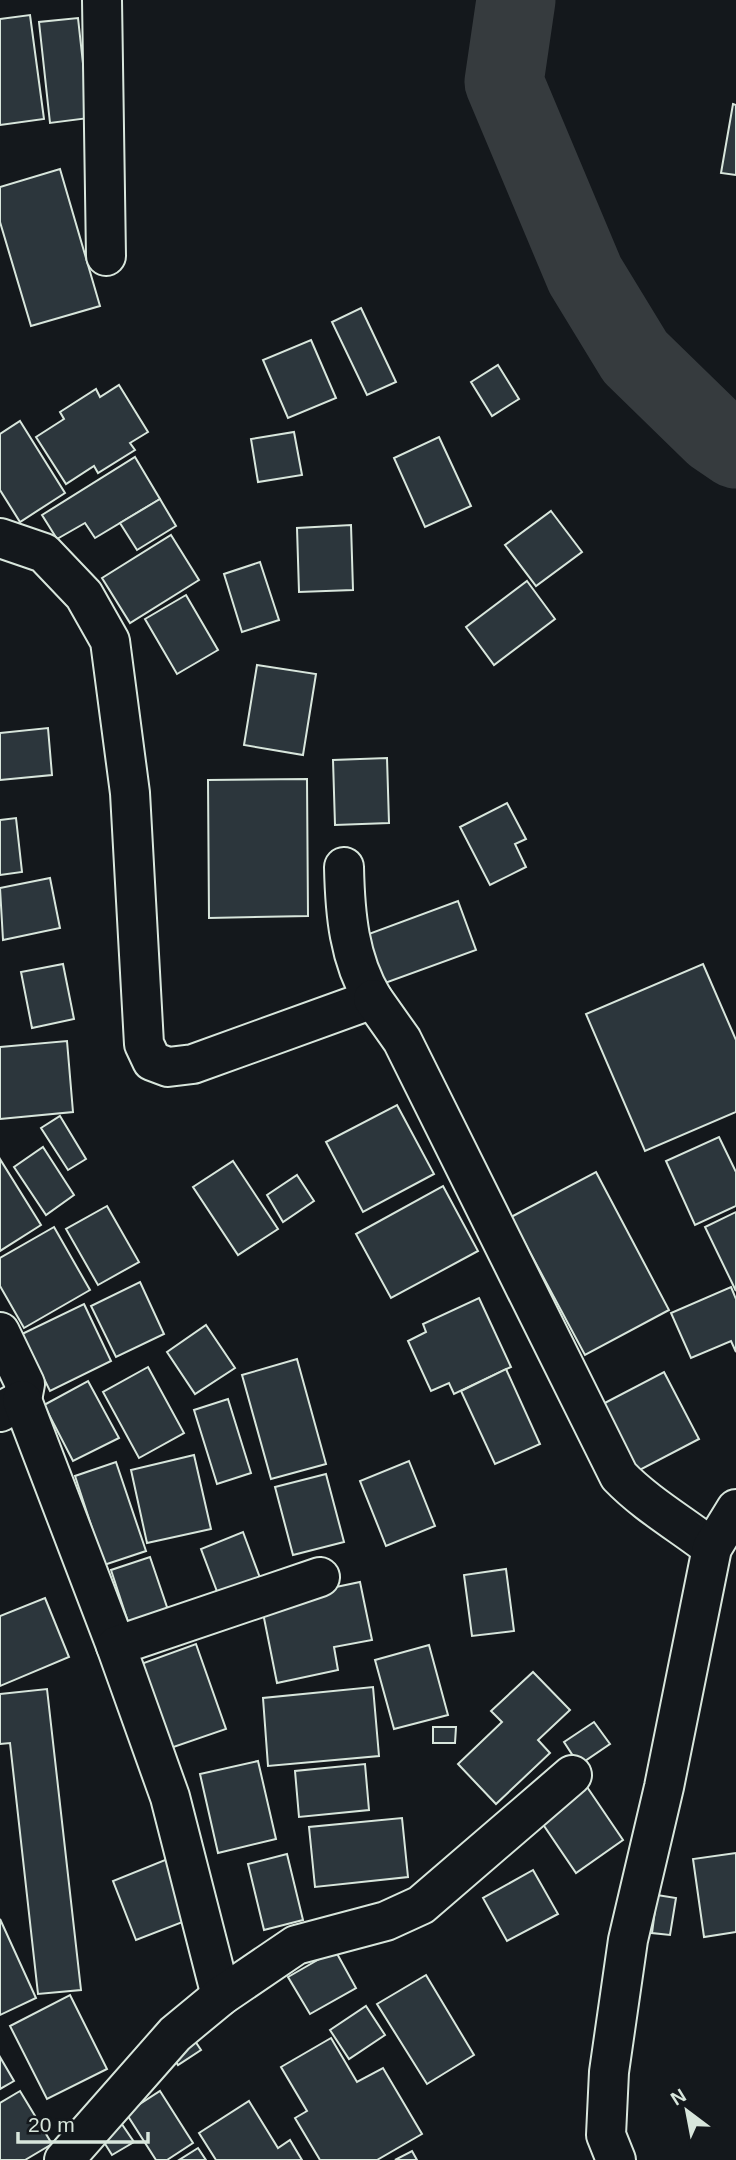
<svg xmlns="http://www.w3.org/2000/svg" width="736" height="2160" viewBox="0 0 736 2160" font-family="Helvetica,sans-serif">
	<rect width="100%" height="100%" fill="#14181c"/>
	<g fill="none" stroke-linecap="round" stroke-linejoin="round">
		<!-- river -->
		<path stroke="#363b3e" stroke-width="79" d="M516 0 504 82 585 275 635 357 714 434 736 449"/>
	</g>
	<!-- building -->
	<g fill="#2c363c" stroke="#d8e6dc" stroke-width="2">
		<path d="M30 15 44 119 0 125V19Z"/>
		<path d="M78 18 89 118 50 123 39 22Z"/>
		<path d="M733 104 736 105V175L721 173Z"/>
		<path d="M60 169 100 306 31 326 0 222V187Z"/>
		<path d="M361 308 396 382 367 395 332 322Z"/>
		<path d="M311 340 336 398 288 418 263 360Z"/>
		<path d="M498 365 519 399 492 416 471 382Z"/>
		<path d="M119 385 148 432 130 443 135 450 98 473 94 466 66 484 36 437 64 419 60 412 96 389 100 397Z"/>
		<path d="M20 421 65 493 20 522 0 490V434Z"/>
		<path d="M294 432 302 475 258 482 251 439Z"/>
		<path d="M439 437 471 506 425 527 394 458Z"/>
		<path d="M135 457 160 499 95 538 85 523 57 539 42 515Z"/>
		<path d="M160 499 176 526 137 550 120 523Z"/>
		<path d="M551 511 582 552 536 586 505 545Z"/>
		<path d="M351 525 353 590 299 592 297 528Z"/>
		<path d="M171 535 199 580 130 623 102 578Z"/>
		<path d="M260 562 279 620 242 632 224 574Z"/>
		<path d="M527 581 555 619 494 665 466 627Z"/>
		<path d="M186 595 218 650 177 674 145 619Z"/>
		<path d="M257 665 316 674 303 755 244 745Z"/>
		<path d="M48 728 52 775 0 780V733Z"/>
		<path d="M387 758 389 823 335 825 333 760Z"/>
		<path d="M307 779 308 916 209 918 208 780Z"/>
		<path d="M507 803 526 839 515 844 526 867 490 885 460 827Z"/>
		<path d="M16 818 22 872 0 875V820Z"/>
		<path d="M50 878 60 928 3 940 0 888Z"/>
		<path d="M458 901 476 950 385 983 366 935Z"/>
		<path d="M63 964 74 1019 32 1028 21 972Z"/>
		<path d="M703 964 736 1040V1112L645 1151 586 1014Z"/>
		<path d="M67 1041 73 1112 0 1119V1047Z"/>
		<path d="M397 1105 434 1174 363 1212 326 1142Z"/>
		<path d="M60 1116 86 1159 68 1170 41 1128Z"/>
		<path d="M719 1137 736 1172V1206L695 1225 666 1161Z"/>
		<path d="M43 1147 74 1195 46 1215 14 1167Z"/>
		<path d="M0 1159 41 1225 0 1251Z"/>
		<path d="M233 1161 278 1229 238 1255 193 1187Z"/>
		<path d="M596 1172 669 1310 585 1355 511 1217Z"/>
		<path d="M297 1175 314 1201 283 1222 267 1195Z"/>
		<path d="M443 1186 478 1251 391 1298 356 1234Z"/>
		<path d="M107 1206 139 1262 98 1285 66 1229Z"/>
		<path d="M736 1212V1291L705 1227Z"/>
		<path d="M54 1227 90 1290 24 1328 0 1286V1258Z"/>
		<path d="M140 1282 164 1334 116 1357 91 1306Z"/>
		<path d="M731 1287 736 1299V1352L731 1341 691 1358 671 1313Z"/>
		<path d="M479 1298 511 1367 454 1394 449 1383 431 1391 408 1341 426 1332 423 1324Z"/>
		<path d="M84 1304 111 1361 50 1391 22 1334Z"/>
		<path d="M206 1325 235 1368 195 1394 167 1352Z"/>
		<path d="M297 1359 326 1464 271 1479 242 1375Z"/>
		<path d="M148 1367 184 1433 139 1458 103 1392Z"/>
		<path d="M506 1369 540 1444 495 1464 461 1391Z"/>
		<path d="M664 1372 699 1439 634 1473 599 1406Z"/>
		<path d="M88 1381 119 1438 73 1461 44 1405Z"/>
		<path d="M228 1399 251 1473 217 1484 194 1410Z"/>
		<path d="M194 1455 211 1529 147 1543 131 1470Z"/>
		<path d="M409 1461 435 1526 386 1546 360 1481Z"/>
		<path d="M116 1462 146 1551 104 1565 75 1476Z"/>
		<path d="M326 1474 344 1542 293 1555 275 1487Z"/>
		<path d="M243 1532 263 1586 221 1602 201 1549Z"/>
		<path d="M150 1557 169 1613 130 1628 111 1570Z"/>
		<path d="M506 1569 514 1631 472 1636 464 1575Z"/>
		<path d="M360 1582 372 1640 334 1647 338 1670 277 1683 263 1613 264 1602Z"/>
		<path d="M45 1598 69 1657 0 1686V1616Z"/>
		<path d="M196 1644 226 1729 159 1752 130 1668Z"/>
		<path d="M429 1645 448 1715 394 1729 375 1660Z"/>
		<path d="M533 1672 570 1710 538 1740 550 1753 496 1804 458 1764 502 1722 491 1711Z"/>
		<path d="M373 1687 379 1756 268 1766 263 1698Z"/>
		<path d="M47 1689 81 1990 38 1994 10 1743 0 1744V1694Z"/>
		<path d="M594 1722 610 1744 579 1765 564 1742Z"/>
		<path d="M433 1727H456L455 1743H433Z"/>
		<path d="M258 1761 276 1839 218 1853 200 1774Z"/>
		<path d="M365 1764 369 1810 299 1817 295 1771Z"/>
		<path d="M583 1781 623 1840 576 1873 536 1814Z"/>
		<path d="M402 1818 408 1877 315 1887 309 1827Z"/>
		<path d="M736 1853V1932L704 1937 693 1859Z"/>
		<path d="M287 1854 303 1920 264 1930 248 1864Z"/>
		<path d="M170 1858 193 1918 136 1940 113 1881Z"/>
		<path d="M533 1870 558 1914 507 1941 483 1898Z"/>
		<path d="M657 1895 676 1898 670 1935 652 1933Z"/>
		<path d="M0 1919 36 1998 0 2015Z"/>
		<path d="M335 1950 356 1988 310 2014 288 1977Z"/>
		<path d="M426 1975 474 2055 427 2084 377 2004Z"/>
		<path d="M70 1995 107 2069 47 2099 10 2026Z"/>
		<path d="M366 2006 385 2035 349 2059 330 2030Z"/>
		<path d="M189 2032 201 2050 178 2065 167 2048Z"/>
		<path d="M331 2038 357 2082 383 2068 422 2134 377 2160H320L295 2118 307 2111 281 2067Z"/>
		<path d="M0 2057 14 2081 0 2089Z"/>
		<path d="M20 2091 52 2144 25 2160H0V2103Z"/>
		<path d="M160 2091 193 2143 167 2160H156L126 2113Z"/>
		<path d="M249 2101 278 2148 290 2140 302 2160H216L199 2133Z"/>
		<path d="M117 2117 134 2142 112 2155 97 2131Z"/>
		<path d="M198 2148 206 2160H179Z"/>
		<path d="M412 2151 417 2160H395Z"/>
	</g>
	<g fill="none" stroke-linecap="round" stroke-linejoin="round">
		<defs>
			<g id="street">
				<path d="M102 0 106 256"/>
				<path d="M0 538 44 553 84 595 110 641 130 793 144 1044 152 1061 168 1067 193 1064 373 999C349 959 345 914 344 867"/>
				<path d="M373 999 402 1040 619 1476C646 1504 681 1524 712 1548"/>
				<path d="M0 1332 25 1384 22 1400 0 1412"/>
				<path d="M22 1400 116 1646"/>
				<path d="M221 1996 170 1797 116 1646 320 1577"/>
				<path d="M64 2160 175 2034 221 1996 296 1945 386 1921 421 1905 572 1775"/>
			</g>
			<path id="primary" d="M616 2160 606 2135 609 2072 628 1940 664 1787 712 1548 736 1509"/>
		</defs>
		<!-- street casing -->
		<use href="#street" stroke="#d8e6dc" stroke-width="42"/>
		<!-- primary casing -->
		<use href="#primary" stroke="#d8e6dc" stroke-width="42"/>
		<!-- street -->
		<use href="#street" stroke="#14181c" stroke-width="38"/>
		<!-- primary -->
		<use href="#primary" stroke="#14181c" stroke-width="38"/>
	</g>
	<!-- north arrow -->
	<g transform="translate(687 2111) rotate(328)" stroke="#14181c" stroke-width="5" paint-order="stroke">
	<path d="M0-5L12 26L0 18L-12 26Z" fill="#d8e6dc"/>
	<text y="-10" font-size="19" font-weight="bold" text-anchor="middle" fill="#d8e6dc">N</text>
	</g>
	<!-- scale -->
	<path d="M18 2132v10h130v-10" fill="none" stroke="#d8e6dc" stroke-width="3.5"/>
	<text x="28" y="2132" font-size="21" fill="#d8e6dc" stroke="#14181c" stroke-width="5" paint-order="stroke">20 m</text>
</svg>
